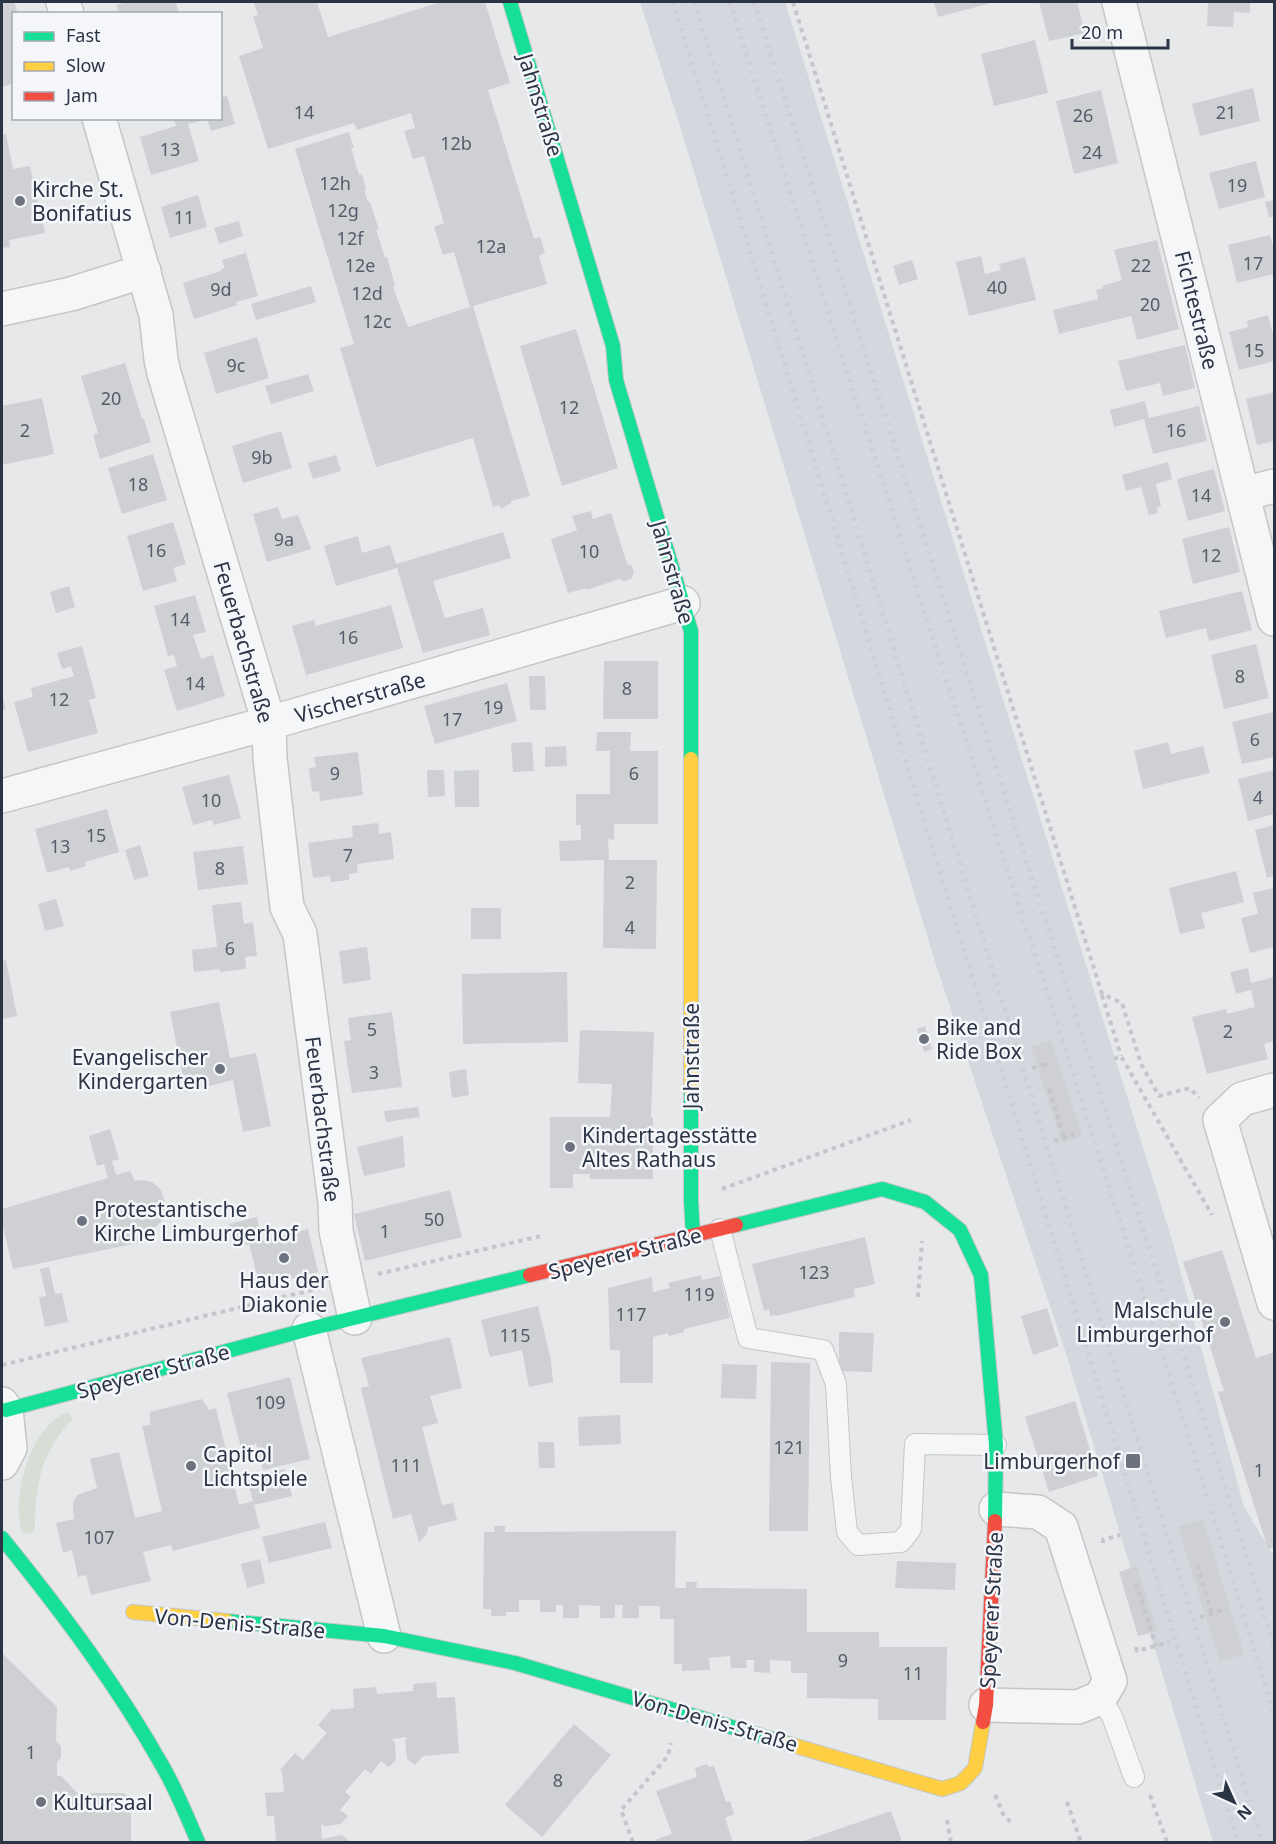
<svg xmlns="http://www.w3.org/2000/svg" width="1276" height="1844" viewBox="0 0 1276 1844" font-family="'Noto Sans',sans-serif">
	<rect width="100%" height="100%" fill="#e6e8ea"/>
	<!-- built -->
	<path fill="#d4d7dd" d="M640 2H785L1172 1240 1244 1507 1274 1556V1842H1213L1067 1357 937 968 679 123Z"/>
	<!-- green -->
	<path fill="#d6ded6" d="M67 1412 73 1419C41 1451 35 1486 35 1529L30 1534 22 1533C11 1496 29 1429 67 1412Z"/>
	<!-- building -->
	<g fill="#ced0d3">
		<path d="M2 2H14L18 14H14V83L2 87Z"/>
		<path d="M127 2H176L179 14H119L116 5Z"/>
		<path d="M254 2H317L328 37 441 2H485L510 83 488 90 534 239 540 237 545 253 539 256 547 284 473 306 530 496 511 501V503L501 509 499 505 493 507 473 438 376 467 340 348 354 344 295 149 349 132 354 148H351L359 175 362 174 366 189 364 190 368 202H370L379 230H376L385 257H387L395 285 393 286 397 298 408 327 470 307 454 252 443 255 434 227 444 223 424 156 413 159 404 131 415 128 411 113 357 130 354 123 268 149 239 56 263 48 253 16 258 15Z"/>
		<path d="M934 2H987L988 4 938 17Z"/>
		<path d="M1039 2H1077L1085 33 1049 41Z"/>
		<path d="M1208 2H1250V13L1234 12 1233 27 1207 26Z"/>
		<path d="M1035 40 1048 93 994 106 981 54Z"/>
		<path d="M1253 88 1260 121 1200 136 1192 104Z"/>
		<path d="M1101 90 1118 163 1074 174 1056 101Z"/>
		<path d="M227 96 235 124 211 131 207 119 188 124 199 161 151 175 140 137 176 126 174 118H220V98Z"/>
		<path d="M6 134 13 169 30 166 45 233 9 240 10 247 2 248V135Z"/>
		<path d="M1256 161 1265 197 1219 209 1209 173Z"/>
		<path d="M198 195 207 227 170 238 161 207Z"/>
		<path d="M1274 200V216L1269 218 1265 202Z"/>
		<path d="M239 221 243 236 219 244 214 228Z"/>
		<path d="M1270 235 1274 251V274L1237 283 1228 245Z"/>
		<path d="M1157 240 1179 329 1137 340 1131 316 1059 334 1053 310 1098 299 1096 290 1103 288 1102 286 1122 280 1114 250Z"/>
		<path d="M246 253 258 296 236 302 237 305 194 319 183 283 221 271V269L225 268 222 260Z"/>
		<path d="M981 256 985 274 1001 270 999 264 1025 257 1036 300 969 316 956 262Z"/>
		<path d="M912 260 918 279 899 285 893 266Z"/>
		<path d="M311 286 316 302 256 320 251 304Z"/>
		<path d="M1268 315 1274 338V361L1239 370 1229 332 1248 327 1247 321Z"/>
		<path d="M576 329 618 468 562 486 520 346Z"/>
		<path d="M257 337 269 378 216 394 204 353Z"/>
		<path d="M1185 345 1195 388 1163 396 1160 383 1126 391 1118 361Z"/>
		<path d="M125 363 142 419H144L151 442 100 459 93 435 98 433 81 376Z"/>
		<path d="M308 374 314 391 271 404 265 386Z"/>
		<path d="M1274 392V441L1257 445 1246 399Z"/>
		<path d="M42 398 54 454 2 465V406Z"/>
		<path d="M1145 401 1149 418 1199 406 1207 441 1153 454 1144 419 1114 427 1110 410Z"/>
		<path d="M281 431 292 468 243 483 232 446Z"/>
		<path d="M153 454 167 500 122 514 108 468Z"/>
		<path d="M336 455 341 471 313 479 308 463Z"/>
		<path d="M1168 462 1172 479 1156 484 1161 506 1157 507 1158 513 1149 515 1141 487 1126 491 1122 475Z"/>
		<path d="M1214 469 1225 511 1188 521 1177 479Z"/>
		<path d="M278 507 282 519 298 515 311 549 267 562 253 514Z"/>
		<path d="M591 511 593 519 611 513 627 564 632 566 634 573 631 579 624 581 619 579 587 590V588L568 593 551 539 577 530 572 516Z"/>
		<path d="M173 522 186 564 173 568 177 581 143 591 127 536Z"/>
		<path d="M1229 527 1240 572 1193 584 1182 539Z"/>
		<path d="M503 532 511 558 433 581 445 618 483 608 490 635 423 653 397 568 336 586 324 546 358 536 362 553 390 545 396 564Z"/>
		<path d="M69 586 75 607 56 613 50 592Z"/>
		<path d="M1242 591 1252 630 1209 641 1206 628 1166 638 1159 611Z"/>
		<path d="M195 595 206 632 193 635 201 659 213 655 225 696 177 711 164 670 177 666 174 655 168 656 154 606Z"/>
		<path d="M391 605 403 648 306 675 292 626 314 620 316 626Z"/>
		<path d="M1256 644 1269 698 1224 709 1211 655Z"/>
		<path d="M82 646 96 698 89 700 98 733 28 752 14 702 33 697 31 688 74 676 71 666 62 669 57 653Z"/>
		<path d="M604 661H658V719H603Z"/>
		<path d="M529 676H545L546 710H530Z"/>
		<path d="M507 683 517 721 435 744 424 706Z"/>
		<path d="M2 695 6 709 2 710Z"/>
		<path d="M1274 712V757L1242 764 1232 722Z"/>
		<path d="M597 732H631L630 751H658V824H614V840L608 839 609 860H657L656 949 603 948 604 860 560 861 559 841 581 840V825H576V794H610V751H596Z"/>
		<path d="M532 742 534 771 513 772 511 743Z"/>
		<path d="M1168 742 1171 754 1203 746 1210 773 1143 789 1134 751Z"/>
		<path d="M566 746 567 766 545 767V747Z"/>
		<path d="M358 752 363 795 320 801 319 791 312 792 309 768 316 767 314 757Z"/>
		<path d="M427 770H444L445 796 428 797Z"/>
		<path d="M479 770V807H455L454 771Z"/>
		<path d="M1274 770V814L1248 821 1238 779Z"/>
		<path d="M229 775 241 818 214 825 212 820 193 825 182 787Z"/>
		<path d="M107 809 119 852 85 862 86 866 70 871 69 867 47 873 35 829Z"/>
		<path d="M378 823 379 834 391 832 394 859 357 864 358 873 349 874V880L331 882 330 876 313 878 308 843 353 837 352 826Z"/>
		<path d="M1274 825V876L1267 878 1255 830Z"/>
		<path d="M140 845 149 876 134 880 125 850Z"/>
		<path d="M243 846 248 884 198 890 193 852Z"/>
		<path d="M1236 871 1244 902 1201 913 1205 928 1180 934 1169 888Z"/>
		<path d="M1274 888V947L1250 953 1241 918 1258 914 1253 893Z"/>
		<path d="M56 899 64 926 45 931 38 904Z"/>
		<path d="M241 902 244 924 253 922 257 956 245 957 246 969 220 972V969L194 972 192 950 217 947 212 905Z"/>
		<rect x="471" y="908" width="30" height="31"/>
		<path d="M367 947 371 980 343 984 339 951Z"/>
		<path d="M6 960 17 1016 2 1019V961Z"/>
		<path d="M1248 968 1251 983 1274 977V1041L1264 1044 1268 1059 1207 1074 1192 1017 1226 1009 1227 1014 1255 1007 1251 990 1236 994 1230 972Z"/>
		<path d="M567 972 568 1042 463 1044 462 974Z"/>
		<path d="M219 1002 230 1058 256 1053 271 1126 243 1132 233 1080 186 1092 170 1012Z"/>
		<path d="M392 1012 402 1087 352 1093 344 1041 351 1040 348 1018Z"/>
		<path d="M925 1026 932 1049 924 1052 917 1029Z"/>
		<path d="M580 1030 654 1032 651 1117H653V1179H590V1174H573V1188H550V1117H610L612 1084 578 1083Z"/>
		<path d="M1051 1040 1082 1136 1062 1143 1031 1047Z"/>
		<path d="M466 1069 469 1095 452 1098 449 1072Z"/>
		<path d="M418 1107 420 1117 386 1122 384 1111Z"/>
		<path d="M110 1129 119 1159 112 1161 116 1175 130 1171 135 1181 142 1180 152 1182 161 1190 166 1206 161 1222 155 1227 146 1231 147 1241 13 1269 2 1222V1209L108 1178 104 1164 97 1166 89 1136Z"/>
		<path d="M403 1136 405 1167 364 1176 357 1147Z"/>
		<path d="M450 1190 462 1237 365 1261 354 1214Z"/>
		<path d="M257 1217 262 1241 308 1229 318 1272 260 1287 249 1244 234 1247 229 1224Z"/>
		<path d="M865 1237 875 1284 854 1289 855 1297 776 1316V1315L770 1316 769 1309 764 1311 752 1264Z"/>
		<path d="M1222 1250 1256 1358 1274 1352V1547L1268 1549 1218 1392 1224 1391 1183 1262Z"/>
		<path d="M49 1267 55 1294 62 1293 68 1322 45 1327 39 1297 46 1296 40 1269Z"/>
		<path d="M701 1275 702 1280 720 1276 730 1318 684 1329V1332L669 1336 668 1333 653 1337V1383H620V1350H610L608 1288 652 1277 653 1292 670 1288 668 1283Z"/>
		<path d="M538 1306 551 1360 553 1382 529 1387 522 1350 490 1357 481 1320Z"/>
		<path d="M1047 1308 1059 1346 1033 1355 1021 1316Z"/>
		<path d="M839 1332 874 1333 872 1372 839 1371Z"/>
		<path d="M450 1337 462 1388 430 1396 438 1423 422 1427 442 1505 453 1503 457 1520 428 1527 427 1534 419 1542 411 1514 393 1519 361 1388 369 1386 361 1358Z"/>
		<path d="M771 1362 810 1363 808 1531H769Z"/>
		<path d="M722 1364 757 1365 756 1399 721 1398Z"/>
		<path d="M290 1377 310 1459 263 1470 256 1444 241 1448 227 1393Z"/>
		<path d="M202 1399 209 1410 216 1408 239 1505 253 1501 247 1478 285 1469 292 1496 254 1505 260 1528 173 1551 171 1545 143 1552 151 1581 91 1595 86 1575 78 1577 72 1550 63 1553 56 1523 74 1519 73 1503 77 1495 97 1488 90 1459 119 1452 135 1518 162 1511 142 1426 150 1425V1412Z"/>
		<path d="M1075 1401 1098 1476 1049 1492 1025 1417Z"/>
		<path d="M620 1415 621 1444 579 1446 578 1417Z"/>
		<path d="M538 1442H554L555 1468H539Z"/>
		<path d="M1203 1519 1244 1654 1220 1662 1178 1527Z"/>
		<path d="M325 1522 332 1548 269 1563 262 1537Z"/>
		<path d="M494 1526H505V1532L676 1531 675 1588H686V1582H697L696 1588 807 1589V1632H879V1647H947L946 1720H878V1699L807 1698V1673H791V1661L770 1660V1673L754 1672V1660H746L747 1668H731L730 1656 709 1658 710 1670 682 1671V1664H674V1619H660V1606H639V1618H622L623 1605H615V1618H600V1606L579 1605V1618H563V1605H556V1612H540V1600H519V1612H506V1616H491V1609H483L484 1532H495Z"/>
		<path d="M260 1559 265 1583 247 1588 241 1564Z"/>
		<path d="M897 1561 956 1563 955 1590 895 1588Z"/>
		<path d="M1137 1566 1157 1631 1138 1636 1119 1572Z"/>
		<path d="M2 1653 57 1707 56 1741 61 1746V1758L57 1762V1776H61L83 1799 88 1793H124L131 1799V1842H2Z"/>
		<path d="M436 1682 437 1698 455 1697 459 1753 423 1756 415 1765 407 1759 405 1742 407 1737 392 1739 395 1743 396 1760 389 1767 381 1761 371 1774 365 1769 345 1792 351 1797 340 1810 348 1816 341 1824 325 1826 321 1824 322 1839 342 1835 351 1842H276L274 1816H267L265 1793 284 1792 282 1772 280 1770 295 1753 303 1760 327 1733 318 1725 333 1708 335 1710 354 1708 353 1689 376 1687 377 1694 413 1691V1684Z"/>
		<path d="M574 1724 611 1755 542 1837 505 1805Z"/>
		<path d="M707 1764 709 1767 714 1766 726 1802 730 1801 734 1814 725 1818 733 1842H655V1840L672 1834 656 1791 697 1777 695 1768Z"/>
		<path d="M891 1811 902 1842H801Z"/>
	</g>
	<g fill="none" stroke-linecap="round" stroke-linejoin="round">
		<defs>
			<g id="lane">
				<path d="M720 1229 748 1338 823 1350 836 1384 841 1477 847 1532 858 1545 901 1542 911 1529 915 1444 996 1445"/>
				<path d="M1100 1698 1112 1716 1134 1777"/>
			</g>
			<g id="street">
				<path d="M63 2 67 14"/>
				<path d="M1119 2 1274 619"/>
				<path d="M99 118 156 315 161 359 164 373 269 723 270 758 287 907 300 934 335 1202 336 1231 355 1318"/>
				<path d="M2 309 71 294 144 271"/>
				<path d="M1244 494 1274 486"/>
				<path d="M2 796 269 723 683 603"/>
				<path d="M1274 1090 1242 1099 1220 1120 1274 1303"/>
				<path d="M309 1329 384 1636"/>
				<path d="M2 1404 6 1410 10 1448 2 1463"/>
				<path d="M986 1705 1078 1707 1100 1698 1110 1681 1061 1527 1038 1512 996 1509"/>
			</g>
			<g id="fast">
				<path d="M510 2 613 346 616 380 691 631V759"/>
				<path d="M691 1090V1200L693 1236"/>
				<path d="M736 1225 882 1189 925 1202 960 1230 981 1275 996 1445 995 1521"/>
				<path d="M6 1410 309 1329 530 1275"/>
				<path d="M2 1538C61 1611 117 1685 163 1767 177 1791 187 1817 198 1842"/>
				<path d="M227 1621 384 1636 515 1663 789 1744"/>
			</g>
			<g id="slow">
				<path d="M691 759V1090"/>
				<path d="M133 1612 227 1621"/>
				<path d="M789 1744 942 1789 961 1783 975 1768 983 1722"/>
			</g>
			<g id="jam">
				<path d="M530 1275 736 1225"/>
				<path d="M983 1722 986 1705 995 1521"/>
			</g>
		</defs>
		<!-- lane casing -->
		<use href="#lane" stroke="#c4c6c8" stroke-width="22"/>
		<!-- street casing -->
		<use href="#street" stroke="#c4c6c8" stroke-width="36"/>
		<!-- fast casing -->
		<use href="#fast" stroke="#c4c6c8" stroke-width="16"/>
		<!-- slow casing -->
		<use href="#slow" stroke="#c4c6c8" stroke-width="16"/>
		<!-- jam casing -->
		<use href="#jam" stroke="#c4c6c8" stroke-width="16"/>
		<!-- path -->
		<g stroke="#c5c6ca" stroke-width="4" stroke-dasharray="4.5 4.5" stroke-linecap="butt">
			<path d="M793 2 1102 994 1122 1003 1141 1064 1159 1096 1190 1088 1199 1098"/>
			<path d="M1102 995 1121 1056"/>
			<path d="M1114 1059 1121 1056 1212 1215"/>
			<path d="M1043 1065 1051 1062"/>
			<path d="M1032 1068 1043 1065 1039 1059"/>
			<path d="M1049 1089 1064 1138"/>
			<path d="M1054 1141 1074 1134"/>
			<path d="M722 1189 911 1120"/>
			<path d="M378 1274 541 1236"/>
			<path d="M918 1297 922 1241"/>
			<path d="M2 1365 316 1289"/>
			<path d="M1103 1543V1540L1120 1535"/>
			<path d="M1197 1565 1212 1614"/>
			<path d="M1136 1583 1156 1646"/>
			<path d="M1200 1617 1226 1609"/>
			<path d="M1136 1647 1137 1651 1169 1642"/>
			<path d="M995 1795 1004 1816 1011 1822"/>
			<path d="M1150 1795 1167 1842"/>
			<path d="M1067 1802 1081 1842"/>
			<path d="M947 1820 951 1842"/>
			<path d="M633 1842 621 1810 668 1756 671 1743"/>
		</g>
		<!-- lane -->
		<use href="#lane" stroke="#f5f6f7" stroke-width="20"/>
		<!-- street -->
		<use href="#street" stroke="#f5f6f7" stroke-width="33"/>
		<!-- fast -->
		<use href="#fast" stroke="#16e098" stroke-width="14"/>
		<!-- slow -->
		<use href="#slow" stroke="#ffcf43" stroke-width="14"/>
		<!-- jam -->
		<use href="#jam" stroke="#f24e42" stroke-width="14"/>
		<!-- rail -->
		<g stroke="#cecfd2" stroke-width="4.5" stroke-dasharray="3 6" stroke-linecap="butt">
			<path d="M673 2 1238 1842"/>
			<path d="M694 2 1262 1842"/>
			<path d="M730 2C909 574 1100 1142 1274 1716"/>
			<path d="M754 2 1233 1512 1274 1648"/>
		</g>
	</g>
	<!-- markers -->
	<g fill="#6c737f" stroke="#f4f6f9" stroke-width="2">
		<circle cx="20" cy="201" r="6"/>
		<circle cx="924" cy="1039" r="6"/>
		<circle cx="220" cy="1069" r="6"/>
		<circle cx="570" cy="1147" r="6"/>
		<circle cx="82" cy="1221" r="6"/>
		<circle cx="284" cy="1258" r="6"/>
		<circle cx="1225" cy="1322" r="6"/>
		<rect x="1125" y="1453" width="16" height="16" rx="3"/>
		<circle cx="191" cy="1466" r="6"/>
		<circle cx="41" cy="1802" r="6"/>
	</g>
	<g text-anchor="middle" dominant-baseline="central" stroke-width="5" stroke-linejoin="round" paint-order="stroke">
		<!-- number labels -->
		<g font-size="18" fill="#545c69">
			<text x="304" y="112">14</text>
			<text x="1226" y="112">21</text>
			<text x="1083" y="115">26</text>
			<text x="456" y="143">12b</text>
			<text x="170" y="149">13</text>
			<text x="1092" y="152">24</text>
			<text x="335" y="183">12h</text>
			<text x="1237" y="185">19</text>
			<text x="343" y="210">12g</text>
			<text x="184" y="217">11</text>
			<text x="350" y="238">12f</text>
			<text x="491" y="246">12a</text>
			<text x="1253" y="263">17</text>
			<text x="360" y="265">12e</text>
			<text x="1141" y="265">22</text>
			<text x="997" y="287">40</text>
			<text x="221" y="289">9d</text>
			<text x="367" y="293">12d</text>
			<text x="1150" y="304">20</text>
			<text x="377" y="321">12c</text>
			<text x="1254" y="350">15</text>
			<text x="236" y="365">9c</text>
			<text x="111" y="398">20</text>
			<text x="569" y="407">12</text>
			<text x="25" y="430">2</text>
			<text x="1176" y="430">16</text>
			<text x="262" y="457">9b</text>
			<text x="138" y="484">18</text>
			<text x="1201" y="495">14</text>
			<text x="284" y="539">9a</text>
			<text x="156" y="550">16</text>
			<text x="589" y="551">10</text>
			<text x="1211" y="555">12</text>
			<text x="180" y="619">14</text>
			<text x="348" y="637">16</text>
			<text x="1240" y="676">8</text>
			<text x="195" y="683">14</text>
			<text x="627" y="688">8</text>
			<text x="59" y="699">12</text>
			<text x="493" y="707">19</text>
			<text x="452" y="719">17</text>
			<text x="1255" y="739">6</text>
			<text x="335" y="773">9</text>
			<text x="634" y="773">6</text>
			<text x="1258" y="797">4</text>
			<text x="211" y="800">10</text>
			<text x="96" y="835">15</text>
			<text x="60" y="846">13</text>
			<text x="348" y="855">7</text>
			<text x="220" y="868">8</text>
			<text x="630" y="882">2</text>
			<text x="630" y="927">4</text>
			<text x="230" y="948">6</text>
			<text x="372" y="1029">5</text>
			<text x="1228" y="1031">2</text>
			<text x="374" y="1072">3</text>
			<text x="434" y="1219">50</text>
			<text x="385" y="1231">1</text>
			<text x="814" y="1272">123</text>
			<text x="699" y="1294">119</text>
			<text x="631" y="1314">117</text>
			<text x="515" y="1335">115</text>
			<text x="270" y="1402">109</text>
			<text x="789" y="1447">121</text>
			<text x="406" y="1465">111</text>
			<text x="1259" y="1470">1</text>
			<text x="99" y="1537">107</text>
			<text x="843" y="1660">9</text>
			<text x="913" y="1673">11</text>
			<text x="31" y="1752">1</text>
			<text x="558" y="1780">8</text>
		</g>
		<!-- street labels -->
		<g font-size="21" fill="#2b3445" stroke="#f4f6f9">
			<text transform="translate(541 105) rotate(73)">Jahnstraße</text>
			<text transform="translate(1197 310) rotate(76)">Fichtestraße</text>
			<text transform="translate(673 572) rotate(74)">Jahnstraße</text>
			<text transform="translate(244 642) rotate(74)">Feuerbachstraße</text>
			<text transform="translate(360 697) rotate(-16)">Vischerstraße</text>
			<text transform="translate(691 1056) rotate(-90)">Jahnstraße</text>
			<text transform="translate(323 1119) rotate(83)">Feuerbachstraße</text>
			<text transform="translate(625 1253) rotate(-14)">Speyerer Straße</text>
			<text transform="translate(153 1371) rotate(-15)">Speyerer Straße</text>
			<text transform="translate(991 1610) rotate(-87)">Speyerer Straße</text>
			<text transform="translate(240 1623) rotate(5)">Von-Denis-Straße</text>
			<text transform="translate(715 1721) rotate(16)">Von-Denis-Straße</text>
		</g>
		<!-- poi labels -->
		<g font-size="21" fill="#2b3445" stroke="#f4f6f9" text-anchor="start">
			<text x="32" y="189">Kirche St.<tspan x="32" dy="24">Bonifatius</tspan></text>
			<text x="936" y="1027">Bike and<tspan x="936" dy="24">Ride Box</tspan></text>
			<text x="208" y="1057" text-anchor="end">Evangelischer<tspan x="208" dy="24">Kindergarten</tspan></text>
			<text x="582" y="1135">Kindertagesstätte<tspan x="582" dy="24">Altes Rathaus</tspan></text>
			<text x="94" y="1209">Protestantische<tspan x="94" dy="24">Kirche Limburgerhof</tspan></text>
			<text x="284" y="1280" text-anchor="middle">Haus der<tspan x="284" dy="24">Diakonie</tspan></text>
			<text x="1213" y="1310" text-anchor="end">Malschule<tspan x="1213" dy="24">Limburgerhof</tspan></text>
			<text x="203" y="1454">Capitol<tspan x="203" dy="24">Lichtspiele</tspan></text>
			<text x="1120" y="1461" text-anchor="end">Limburgerhof</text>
			<text x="53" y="1802">Kultursaal</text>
		</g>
	</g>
	<!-- border -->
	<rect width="1276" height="1844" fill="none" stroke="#2b3445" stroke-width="6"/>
	<!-- legend -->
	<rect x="12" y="12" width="210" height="108" fill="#f4f6f9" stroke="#a4a8b1" stroke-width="1.5"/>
	<rect x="24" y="32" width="30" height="9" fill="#16e098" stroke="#a4a8b1" stroke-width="1.5"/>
	<text x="66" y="42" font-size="18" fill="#2b3445">Fast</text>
	<rect x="24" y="62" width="30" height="9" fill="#ffcf43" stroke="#a4a8b1" stroke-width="1.5"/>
	<text x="66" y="72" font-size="18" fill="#2b3445">Slow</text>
	<rect x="24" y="92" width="30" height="9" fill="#f24e42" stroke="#a4a8b1" stroke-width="1.5"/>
	<text x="66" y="102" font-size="18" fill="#2b3445">Jam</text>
	<!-- north arrow -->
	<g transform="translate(1234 1802) rotate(135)" stroke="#f4f6f9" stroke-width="4.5" paint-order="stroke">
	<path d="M0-4.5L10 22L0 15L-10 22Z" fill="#2b3445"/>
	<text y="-9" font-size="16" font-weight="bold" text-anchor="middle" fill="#2b3445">N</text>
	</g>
	<!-- scale -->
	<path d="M1072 39v9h96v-9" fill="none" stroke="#2b3445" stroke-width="3"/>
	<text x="1081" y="39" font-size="18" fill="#2b3445" stroke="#f4f6f9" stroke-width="4.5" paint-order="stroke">20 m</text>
</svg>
